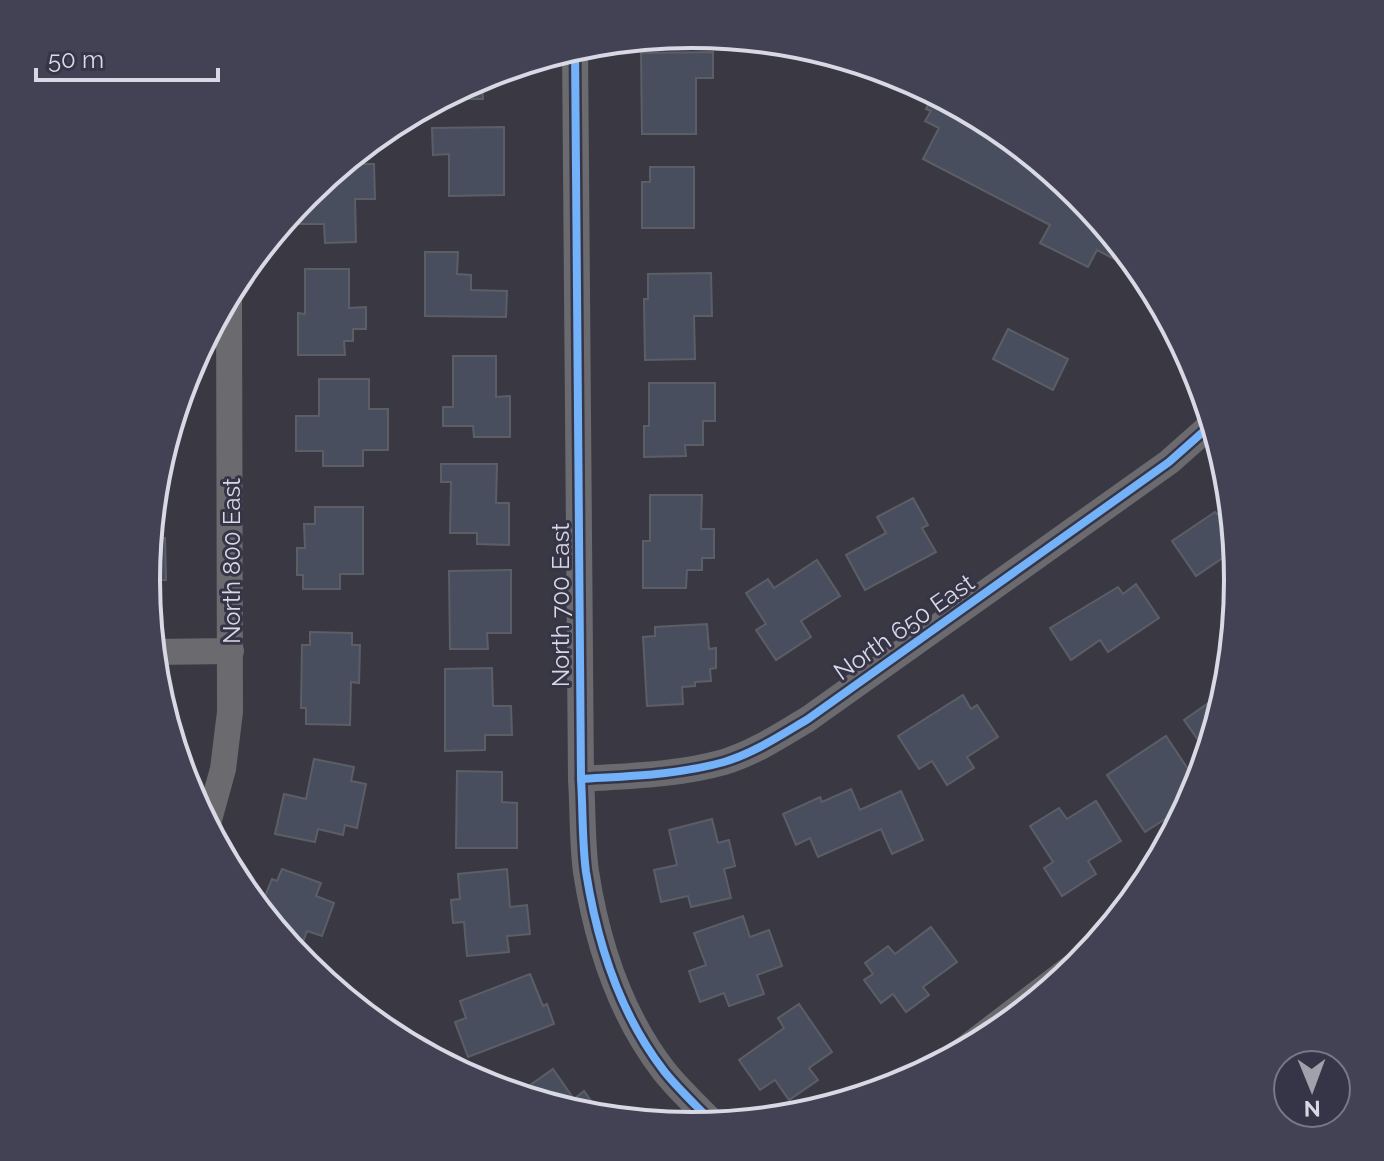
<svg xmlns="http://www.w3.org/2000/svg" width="1384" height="1161" viewBox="0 0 1384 1161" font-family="Raleway,sans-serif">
	<rect width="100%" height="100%" fill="#3a3943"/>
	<!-- building -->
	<g fill="#494e5f" stroke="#5c5e66" stroke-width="2">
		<path d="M713 52V78H696V134H642L641 53Z"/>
		<path d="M505 69V83H482L483 99H443V97L483 75Z"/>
		<path d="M934 93 996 126 1079 194 1137 266 1135 270 1097 250 1088 267 1040 243 1050 225 923 159 939 128 925 121 931 111 926 109Z"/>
		<path d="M504 127V195L449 196V154L433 155 432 128Z"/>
		<path d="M355 154V164H374L375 199H355L356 242 325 243 324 224H289L288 215 301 199H310V190Z"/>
		<path d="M650 167H694V228H642V182H650Z"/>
		<path d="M425 252H458L457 274 471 275V290L507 291 506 317 425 316Z"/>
		<path d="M305 269H349V308L366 307V329H353V341H344L345 355H298V313L305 314Z"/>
		<path d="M711 273 712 316H694L695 359 645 360 644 299H648V274Z"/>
		<path d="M1008 329 1068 359 1053 390 993 359Z"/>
		<path d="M453 356H496V397L510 396V437H474L473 426H443V407H453Z"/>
		<path d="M319 379H369V409H388V450H363V466H323V451H296V416H319Z"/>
		<path d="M649 383H715V421H703V445H685L686 456 644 457V426H649Z"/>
		<path d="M441 464H497L496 503H509V545L477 544V533H450L451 482H441Z"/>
		<path d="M650 495H702L701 529H714V558H702V570H687L686 588H643V541H650Z"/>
		<path d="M913 498 928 525 922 528 936 552 865 590 846 555 886 533 877 517Z"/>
		<path d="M1231 504 1236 554 1233 551 1196 576 1172 541 1215 512 1217 514Z"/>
		<path d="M315 507H363V574H340V589H303V575H297V548H305L304 524H315Z"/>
		<path d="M165 538 166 580H146L150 539Z"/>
		<path d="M817 560 840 596 801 621 811 637 776 660 756 630 766 624 746 593 768 579 774 588Z"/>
		<path d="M511 570V633H487L488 649H450L449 571Z"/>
		<path d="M1136 584 1159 618 1108 652 1100 640 1071 660 1050 628 1118 587 1123 594Z"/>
		<path d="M707 624 709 649 716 648V668L710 669 711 681 695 682V686L682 687 683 704 647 706 643 637 655 636V627Z"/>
		<path d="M310 632 352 633V645H360L359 683 351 682 350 725 306 724V708H301L302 645H310Z"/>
		<path d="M492 668 493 706H511L512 735H485V750L445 751V669Z"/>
		<path d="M1227 690 1208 754 1184 720Z"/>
		<path d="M963 695 971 709 977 705 998 737 967 757 974 768 947 785 932 761 919 769 898 736Z"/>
		<path d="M1166 736 1198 784 1179 799 1184 807 1145 832 1107 775Z"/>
		<path d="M314 759 354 767 351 781 366 784 357 828 345 825 343 835 318 829 315 842 275 834 284 794 306 799Z"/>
		<path d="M457 771 502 772V802L517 803V848H456Z"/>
		<path d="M851 789 860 810 901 791 923 840 892 854 881 829 818 857 810 838 796 845 783 814 820 797 822 802Z"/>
		<path d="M1096 801 1121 841 1088 861 1096 874 1062 896 1044 868 1053 862 1030 826 1059 808 1067 819Z"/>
		<path d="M712 819 718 843 729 840 735 866 724 869 731 898 691 907 688 896 661 902 654 870 677 865 669 830Z"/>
		<path d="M282 869 321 883 316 896 334 903 322 936 307 931 301 947 284 941 249 898 252 891 265 896 272 879 277 881Z"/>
		<path d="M507 869 510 907 527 905 530 934 507 936 509 952 467 956 464 922 453 923 451 900 460 899 458 874Z"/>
		<path d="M743 916 750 937 769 930 782 966 757 975 764 994 729 1006 724 993 700 1002 689 971 706 965 694 933Z"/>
		<path d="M931 927 957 962 923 987 929 995 906 1012 893 994 881 1003 864 980 873 974 865 963 888 946 895 954Z"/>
		<path d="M530 974 543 1006 547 1004 554 1024 468 1057 455 1022 466 1018 460 1001Z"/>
		<path d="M799 1004 832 1052 809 1068 818 1080 789 1100 775 1080 760 1090 739 1060 784 1028 778 1018Z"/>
		<path d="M553 1069 574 1099 584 1091 603 1118 585 1116 522 1097 519 1093Z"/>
	</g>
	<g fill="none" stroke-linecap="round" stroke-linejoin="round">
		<!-- minor -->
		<g stroke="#6b6a6e" stroke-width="26">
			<path d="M575 48 581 779C583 810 582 842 586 872 597 942 620 1014 664 1071 679 1090 698 1107 715 1125"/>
			<path d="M152 652 231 651"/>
			<path d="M581 779C629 776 678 775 724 762 754 753 781 735 808 719L1169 462 1213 423"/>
			<path d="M207 827 223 769 230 712 229 292"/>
			<path d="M954 1057 1089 954"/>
		</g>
		<defs>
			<g id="cycleway">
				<path d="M575 48 581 779C583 810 582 842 586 872 597 942 620 1014 664 1071 679 1090 698 1107 715 1125"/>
				<path d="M581 779C629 776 678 775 724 762 754 753 781 735 808 719L1169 462 1213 423"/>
			</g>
		</defs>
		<!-- cycleway casing -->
		<use href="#cycleway" stroke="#363547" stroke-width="13"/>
		<!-- cycleway -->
		<use href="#cycleway" stroke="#73b2f8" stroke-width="8"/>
	</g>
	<g text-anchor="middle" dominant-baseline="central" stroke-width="6" stroke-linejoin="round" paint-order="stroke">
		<!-- street labels -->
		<g font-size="24" fill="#d8d9e4" stroke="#363547">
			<text transform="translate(231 561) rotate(-90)">North 800 East</text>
			<text transform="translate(560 605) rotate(-90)">North 700 East</text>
			<text transform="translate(904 627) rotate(-35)">North 650 East</text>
		</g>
	</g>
	<!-- crop -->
	<path d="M0 0H1384V1161H0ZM160 580a532 532 0 1 1 1064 0a532 532 0 1 1-1064 0Z" fill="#434254" fill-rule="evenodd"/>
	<path fill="none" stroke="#d8d9e4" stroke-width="4" d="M160 580a532 532 0 1 1 1064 0a532 532 0 1 1-1064 0Z"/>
	<!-- north arrow -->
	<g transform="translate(1312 1089) rotate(179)"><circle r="38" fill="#363547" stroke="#777786" stroke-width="2"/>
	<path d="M0-6L14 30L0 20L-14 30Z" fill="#a1a1ac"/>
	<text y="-12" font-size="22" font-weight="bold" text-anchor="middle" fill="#d8d9e4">N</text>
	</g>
	<!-- scale -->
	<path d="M36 68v12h182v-12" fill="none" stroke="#d8d9e4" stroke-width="4"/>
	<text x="48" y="68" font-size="24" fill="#d8d9e4" stroke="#363547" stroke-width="6" paint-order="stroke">50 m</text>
</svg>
